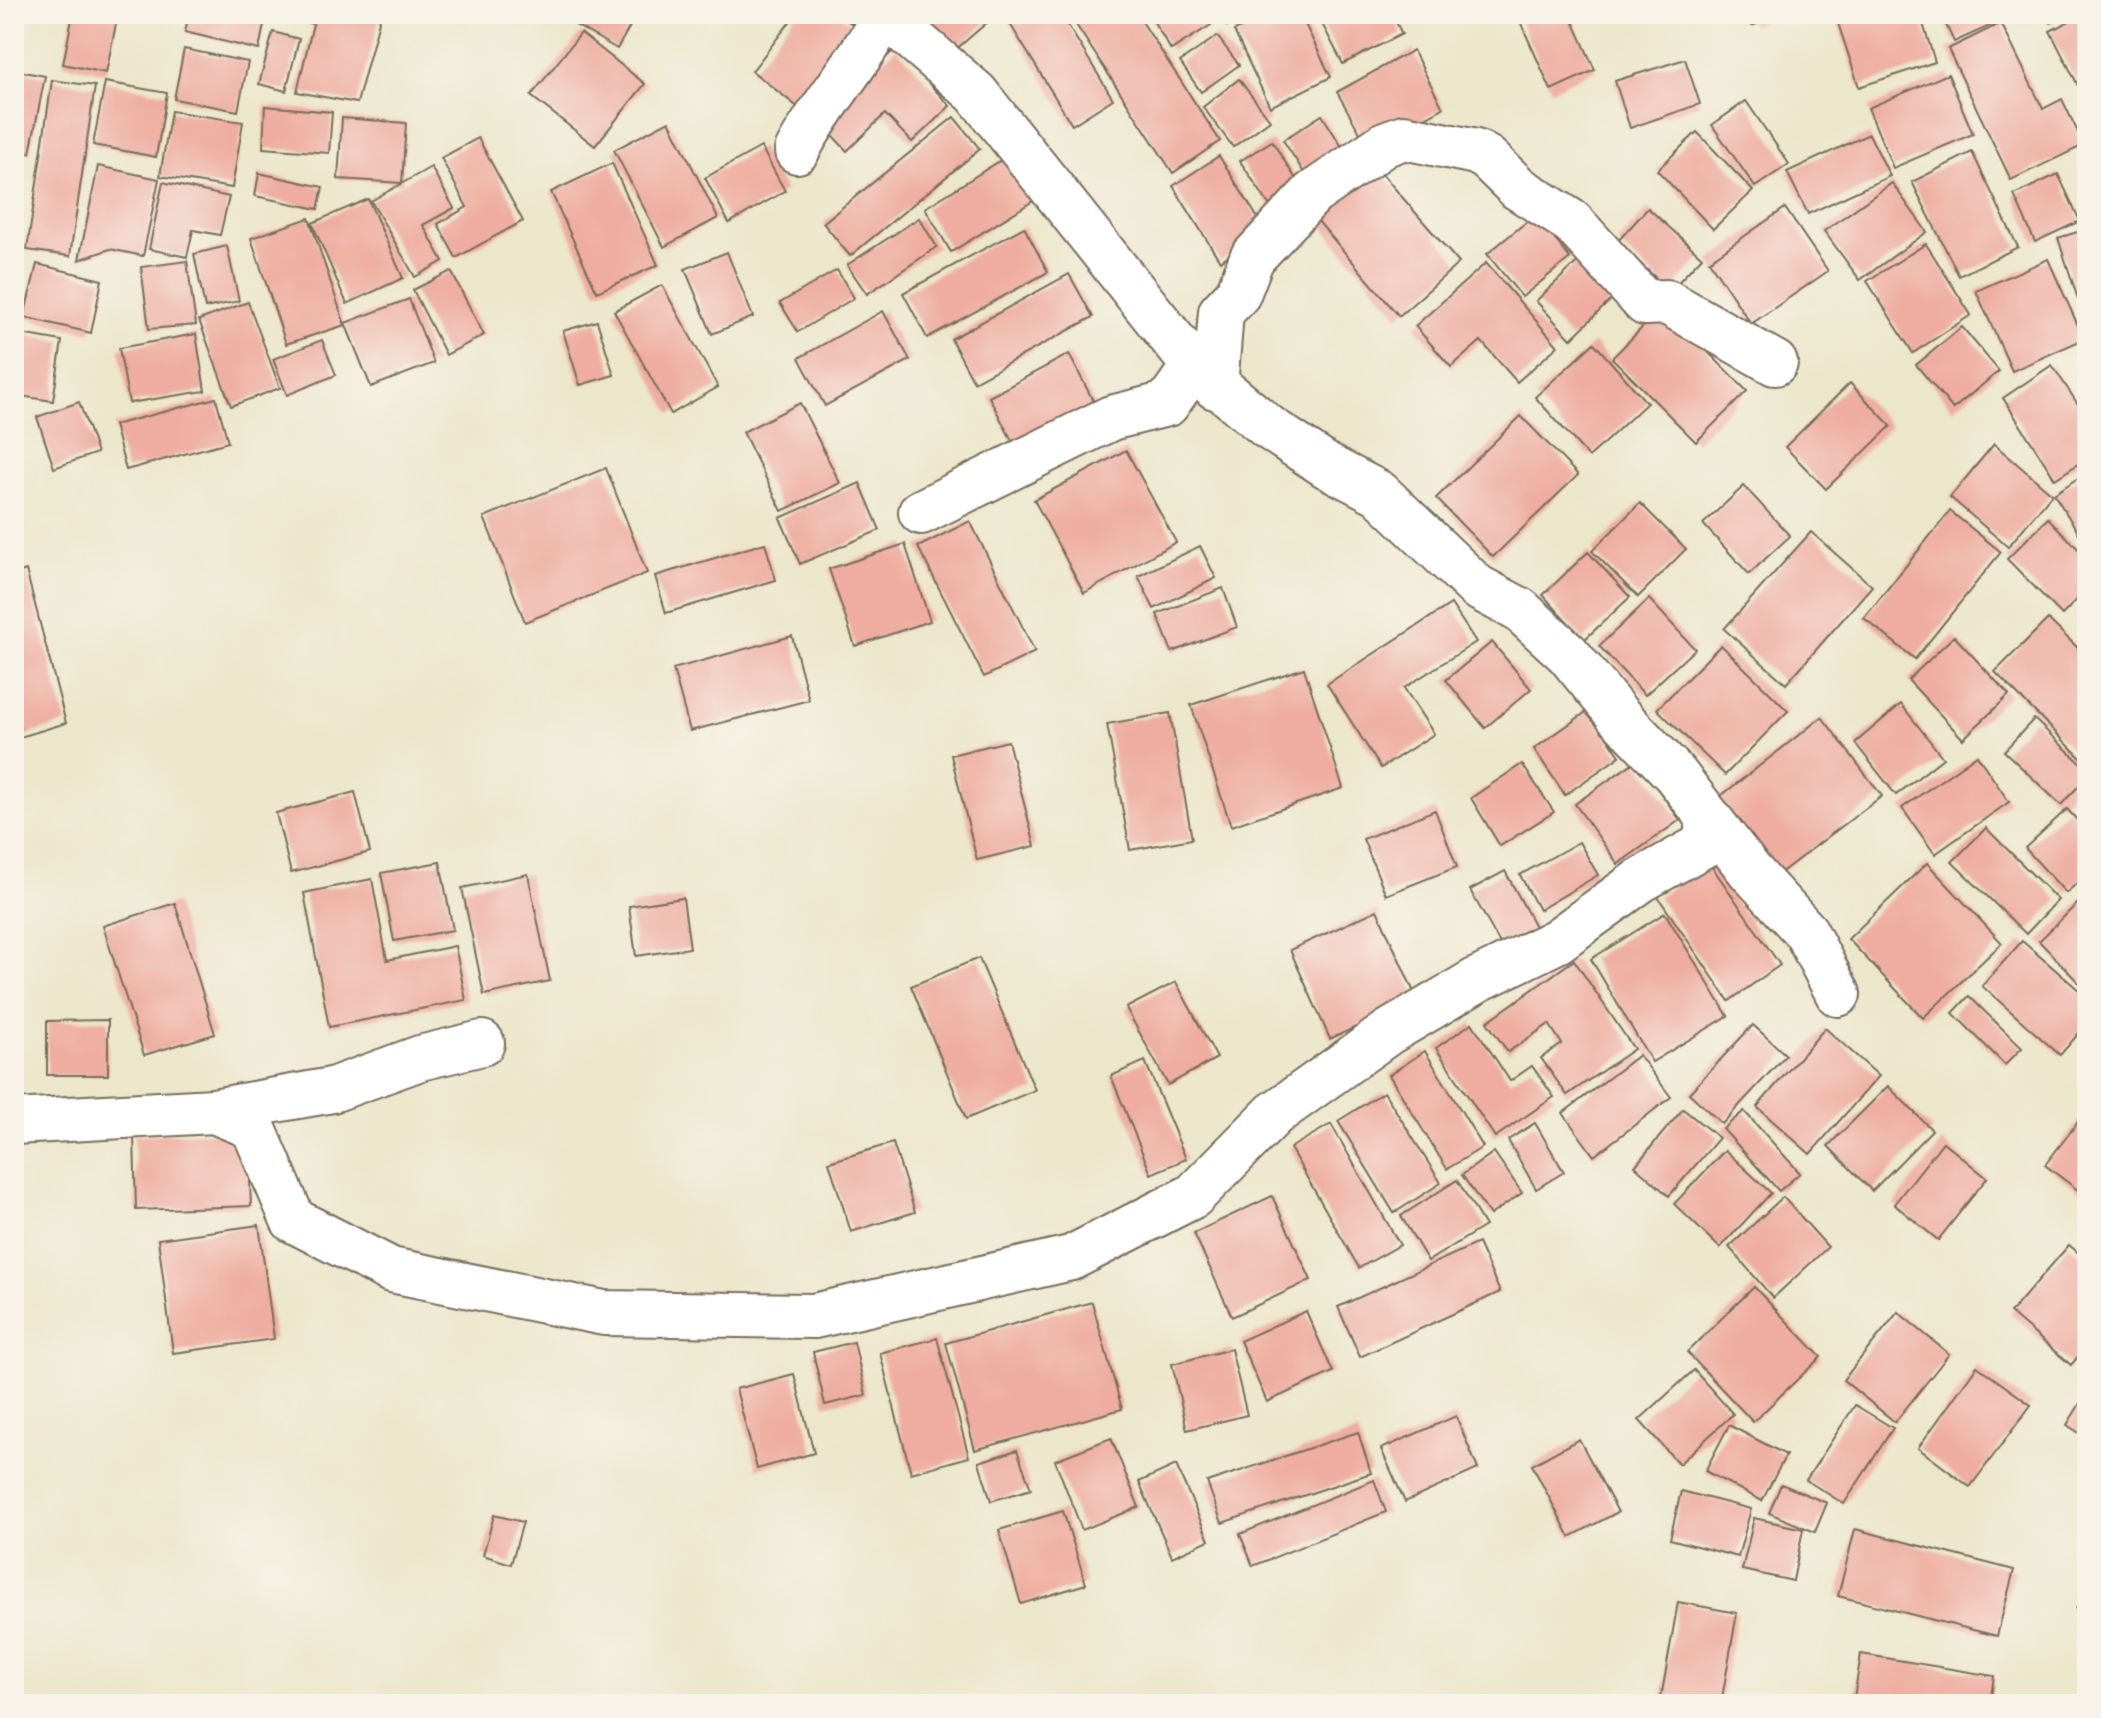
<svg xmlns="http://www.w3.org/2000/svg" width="2101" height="1718" viewBox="0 0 2101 1718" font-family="'Libre Caslon Text',serif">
	<rect width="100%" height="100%" fill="#f7f3e8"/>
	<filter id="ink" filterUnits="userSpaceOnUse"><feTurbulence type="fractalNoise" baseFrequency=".0125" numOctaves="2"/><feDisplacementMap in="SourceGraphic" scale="16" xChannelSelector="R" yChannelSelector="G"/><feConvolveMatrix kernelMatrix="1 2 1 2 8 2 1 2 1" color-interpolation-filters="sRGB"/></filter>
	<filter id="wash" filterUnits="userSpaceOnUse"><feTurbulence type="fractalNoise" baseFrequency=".006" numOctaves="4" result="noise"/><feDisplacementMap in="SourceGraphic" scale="32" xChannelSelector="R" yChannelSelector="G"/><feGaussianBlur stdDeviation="1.8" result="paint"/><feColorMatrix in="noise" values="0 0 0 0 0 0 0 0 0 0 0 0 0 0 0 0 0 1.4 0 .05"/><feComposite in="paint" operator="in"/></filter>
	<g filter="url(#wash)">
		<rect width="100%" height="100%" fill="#ece6cb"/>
		<g id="blocks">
			<!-- building -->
			<g fill="#eeada0">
				<path d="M73 14H118L106 73 63 64Z"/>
				<path d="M189 14H266L259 50 185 32Z"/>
				<path d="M287 14H381L357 103 297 92 313 24 286 17Z"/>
				<path d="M579 14H637L617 49 574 24Z"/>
				<path d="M796 14H839L865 34 804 112 752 71Z"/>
				<path d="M911 14H997L947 57Z"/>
				<path d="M1004 14H1061L1113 99 1072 125Z"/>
				<path d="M1069 14H1137L1220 141 1173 173Z"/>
				<path d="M1149 14H1204L1211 25 1171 50Z"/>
				<path d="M1220 14H1247L1227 26Z"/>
				<path d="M1271 14H1300L1331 77 1270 107 1234 31Z"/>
				<path d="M1317 14H1392L1402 34 1343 64Z"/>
				<path d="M1530 14H1570L1595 70 1551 90 1519 19Z"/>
				<path d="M1747 14H1779L1752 26Z"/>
				<path d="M1835 14H1920L1935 62 1859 87Z"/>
				<path d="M1941 14H2011L2012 16 1954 42Z"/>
				<path d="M2046 14H2068L2051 23Z"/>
				<path d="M2083 14H2087V103L2050 31Z"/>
				<path d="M2001 23 2043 109 2062 99 2084 145 2011 180 1948 49Z"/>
				<path d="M273 32 299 39 286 91 259 84Z"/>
				<path d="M581 33 645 84 595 146 531 96Z"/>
				<path d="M1217 36 1239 65 1201 92 1180 62Z"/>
				<path d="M896 48 950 106 912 142 885 114 847 151 819 121Z"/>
				<path d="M184 49 248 62 238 111 174 99Z"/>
				<path d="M1413 50 1443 108 1369 149 1337 92Z"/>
				<path d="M1685 59 1700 104 1630 128 1615 81Z"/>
				<path d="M14 70 45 76 30 153 14 150Z"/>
				<path d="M1948 74 1973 134 1893 168 1868 108Z"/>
				<path d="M1239 79 1270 120 1233 147 1203 107Z"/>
				<path d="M52 80 95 86 70 256 27 250Z"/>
				<path d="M105 82 167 93 156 157 93 145Z"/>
				<path d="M1746 101 1789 164 1755 187 1712 125Z"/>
				<path d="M265 106 332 112 329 153 263 148Z"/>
				<path d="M171 111 243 122 232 188 160 176Z"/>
				<path d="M1322 115 1349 158 1310 182 1283 140Z"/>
				<path d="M954 117 980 149 850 256 823 223Z"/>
				<path d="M342 118 406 123 402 183 338 179Z"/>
				<path d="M669 121 718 218 664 247 614 150Z"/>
				<path d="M1697 132 1753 191 1713 229 1657 170Z"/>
				<path d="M1869 134 1890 176 1808 214 1787 172Z"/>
				<path d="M478 138 523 221 456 258 438 224 467 207 441 158Z"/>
				<path d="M1272 141 1304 192 1274 212 1240 161Z"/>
				<path d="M761 147 785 191 729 223 705 178Z"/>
				<path d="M1972 152 2018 247 1959 276 1912 182Z"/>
				<path d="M1219 156 1266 231 1220 261 1173 186Z"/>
				<path d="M1006 157 1033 201 951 252 925 208Z"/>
				<path d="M1371 161 1459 263 1399 316 1311 213Z"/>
				<path d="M612 163 658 265 597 292 551 192Z"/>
				<path d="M14 166 24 168 15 209 14 208Z"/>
				<path d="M98 166 159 179 143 256 110 249 79 260Z"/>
				<path d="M431 167 454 208 423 225 443 261 415 277 371 201Z"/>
				<path d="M259 173 323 187 318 209 255 196Z"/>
				<path d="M2058 174 2080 221 2035 242 2014 195Z"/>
				<path d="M163 182 229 197 220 235 193 230 187 257 149 249Z"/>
				<path d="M1892 183 1927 232 1860 280 1824 231Z"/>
				<path d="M368 199 403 278 347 304 312 223Z"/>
				<path d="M1648 208 1702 257 1670 291 1617 242Z"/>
				<path d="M1785 208 1828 271 1751 324 1709 261Z"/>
				<path d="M1535 215 1570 258 1522 297 1487 254Z"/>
				<path d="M309 218 345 325 286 344 251 238Z"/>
				<path d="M919 218 937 247 867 294 847 265Z"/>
				<path d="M1024 227 1048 272 927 338 903 293Z"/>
				<path d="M2087 229V306L2081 308 2058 238Z"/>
				<path d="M1926 244 1971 315 1913 353 1867 281Z"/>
				<path d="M227 246 239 301 205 308 194 254Z"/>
				<path d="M727 252 753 317 712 334 685 269Z"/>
				<path d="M1586 254 1621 290 1571 339 1536 301Z"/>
				<path d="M2048 259 2084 339 2012 371 1976 291Z"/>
				<path d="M187 261 196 325 149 329 141 267Z"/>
				<path d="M1486 263 1558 346 1517 382 1481 341 1451 367 1415 326Z"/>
				<path d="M37 264 102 280 91 333 24 317Z"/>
				<path d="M837 270 854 298 798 332 780 303Z"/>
				<path d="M451 271 484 335 446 355 413 290Z"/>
				<path d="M1069 274 1093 317 974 382 951 339Z"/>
				<path d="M662 285 718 387 671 414 614 311Z"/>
				<path d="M409 299 434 363 371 387 345 323Z"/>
				<path d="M248 302 280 388 231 406 199 320Z"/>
				<path d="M1663 307 1747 391 1696 442 1612 358Z"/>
				<path d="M883 311 910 360 825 406 799 358Z"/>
				<path d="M597 321 614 375 580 385 563 331Z"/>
				<path d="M1962 327 1999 371 1953 409 1916 365Z"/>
				<path d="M21 334 62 341 53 401 14 395Z"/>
				<path d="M196 334 205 391 129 403 119 348Z"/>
				<path d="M322 340 336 375 287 395 273 359Z"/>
				<path d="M1594 343 1647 403 1589 457 1535 397Z"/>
				<path d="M1069 354 1100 414 1020 456 989 397Z"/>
				<path d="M2052 365 2087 418V458L2055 479 2003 398Z"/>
				<path d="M1850 383 1891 426 1826 489 1785 447Z"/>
				<path d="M216 398 228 442 126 470 114 425Z"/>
				<path d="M79 402 97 453 54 468 37 417Z"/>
				<path d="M800 403 840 483 782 511 743 432Z"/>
				<path d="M1521 416 1578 475 1493 557 1436 498Z"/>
				<path d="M1994 444 2052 494 2008 547 1950 497Z"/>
				<path d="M1126 450 1176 542 1084 593 1034 500Z"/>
				<path d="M606 468 647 573 525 622 484 517Z"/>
				<path d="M2087 472V542L2085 543 2054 494Z"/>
				<path d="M860 483 880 530 800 564 780 518Z"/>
				<path d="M1744 486 1790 536 1749 574 1703 524Z"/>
				<path d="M1640 503 1686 549 1638 597 1592 551Z"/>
				<path d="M1950 511 2001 552 1915 659 1864 618Z"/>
				<path d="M2048 518 2087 558V589L2062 615 2007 559Z"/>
				<path d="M970 521 1035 652 984 677 918 547Z"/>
				<path d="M1811 532 1872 586 1786 684 1724 629Z"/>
				<path d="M765 543 776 580 666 613 655 576Z"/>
				<path d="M905 544 930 621 855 646 829 569Z"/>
				<path d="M1200 546 1216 578 1154 609 1138 576Z"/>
				<path d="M1588 552 1630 597 1584 640 1543 595Z"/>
				<path d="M26 570 66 723 14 739V574Z"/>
				<path d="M1223 588 1237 627 1172 652 1157 614Z"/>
				<path d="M1649 599 1695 649 1645 695 1599 646Z"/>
				<path d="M1451 604 1476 642 1404 688 1434 734 1381 768 1327 684Z"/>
				<path d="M2048 619 2087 657V764L1995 672Z"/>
				<path d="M792 636 809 700 690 731 673 669Z"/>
				<path d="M1954 636 2009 695 1963 739 1908 680Z"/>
				<path d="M1492 642 1531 689 1485 728 1446 680Z"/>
				<path d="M1721 645 1788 711 1725 775 1657 709Z"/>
				<path d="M1304 668 1343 788 1231 826 1191 705Z"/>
				<path d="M1901 704 1943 758 1896 795 1855 743Z"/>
				<path d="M1589 710 1620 756 1565 795 1534 749Z"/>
				<path d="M1170 713 1192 839 1130 850 1107 724Z"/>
				<path d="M1822 717 1882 796 1772 879 1713 802Z"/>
				<path d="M2034 719 2087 769V777L2061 805 2004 751Z"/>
				<path d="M1008 741 1035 846 977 860 951 755Z"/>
				<path d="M1977 755 2009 802 1935 854 1902 808Z"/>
				<path d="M1637 760 1680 820 1618 864 1575 804Z"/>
				<path d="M1522 764 1554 812 1500 846 1471 798Z"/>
				<path d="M355 792 370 852 291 873 276 813Z"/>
				<path d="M2067 809 2087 831V874L2066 893 2025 848Z"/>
				<path d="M1435 810 1457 867 1386 895 1363 839Z"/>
				<path d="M1986 828 2058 900 2026 934 1952 862Z"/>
				<path d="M1579 842 1598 875 1539 910 1520 875Z"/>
				<path d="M1708 861 1780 965 1729 1001 1658 897Z"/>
				<path d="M440 862 453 930 394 941 381 873Z"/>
				<path d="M1927 863 2002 943 1923 1018 1848 939Z"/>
				<path d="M1505 871 1537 930 1503 949 1470 890Z"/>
				<path d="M528 874 550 981 484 995 462 888Z"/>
				<path d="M372 879 387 960 455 946 466 1000 329 1027 304 893Z"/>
				<path d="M683 898 690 948 636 956 629 906Z"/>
				<path d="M2081 900 2087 906V979L2081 985 2039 941Z"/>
				<path d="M175 903 215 1034 144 1055 103 926Z"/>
				<path d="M1377 910 1417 999 1330 1039 1290 950Z"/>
				<path d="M1665 913 1728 1016 1652 1062 1591 959Z"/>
				<path d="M2022 941 2087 997V1024L2060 1055 1982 986Z"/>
				<path d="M979 958 1035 1090 966 1119 911 986Z"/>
				<path d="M1574 960 1634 1049 1567 1095 1541 1058 1562 1044 1549 1024 1508 1052 1487 1022Z"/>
				<path d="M1176 982 1217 1058 1168 1085 1126 1008Z"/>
				<path d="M1969 996 2022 1048 2005 1065 1953 1013Z"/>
				<path d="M108 1020V1075H47V1021Z"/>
				<path d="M1472 1023 1510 1081 1532 1066 1554 1097 1495 1137 1436 1048Z"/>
				<path d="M1753 1025 1786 1055 1722 1124 1689 1093Z"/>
				<path d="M1825 1028 1879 1076 1810 1154 1757 1107Z"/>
				<path d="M1425 1051 1483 1147 1447 1169 1389 1075Z"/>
				<path d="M1639 1055 1671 1097 1594 1156 1563 1113Z"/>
				<path d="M1145 1061 1186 1159 1151 1174 1111 1076Z"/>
				<path d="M1888 1086 1932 1130 1872 1191 1828 1146Z"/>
				<path d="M1384 1092 1441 1183 1394 1213 1338 1121Z"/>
				<path d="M1683 1109 1719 1138 1669 1196 1635 1166Z"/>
				<path d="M2087 1110V1197L2045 1165Z"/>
				<path d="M1744 1111 1800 1173 1779 1191 1723 1129Z"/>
				<path d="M1535 1123 1564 1172 1536 1189 1508 1140Z"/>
				<path d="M1331 1124 1400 1245 1359 1268 1290 1148Z"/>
				<path d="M248 1131 251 1206 136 1210 134 1135Z"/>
				<path d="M1943 1142 1987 1178 1938 1240 1894 1204Z"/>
				<path d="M893 1143 915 1212 851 1232 829 1162Z"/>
				<path d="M1725 1150 1771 1193 1720 1248 1674 1204Z"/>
				<path d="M1494 1152 1522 1193 1490 1215 1462 1175Z"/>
				<path d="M1457 1180 1485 1226 1428 1261 1401 1216Z"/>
				<path d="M1272 1196 1311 1280 1232 1317 1194 1233Z"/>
				<path d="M1783 1197 1828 1247 1773 1298 1729 1247Z"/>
				<path d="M259 1225 274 1339 173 1353 158 1239Z"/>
				<path d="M1478 1243 1500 1292 1360 1357 1338 1307Z"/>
				<path d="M2069 1245 2087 1260V1346L2071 1365 2010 1313Z"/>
				<path d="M1754 1287 1821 1357 1753 1422 1687 1352Z"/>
				<path d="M1092 1302 1122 1409 975 1450 946 1343Z"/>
				<path d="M1306 1311 1333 1372 1267 1402 1240 1341Z"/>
				<path d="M1898 1312 1949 1354 1895 1422 1843 1380Z"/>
				<path d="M937 1338 969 1457 911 1473 880 1353Z"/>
				<path d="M854 1342 866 1395 825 1405 813 1352Z"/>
				<path d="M1231 1349 1247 1415 1187 1430 1172 1364Z"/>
				<path d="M1977 1366 2031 1405 1970 1487 1918 1448Z"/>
				<path d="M1694 1370 1733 1414 1679 1464 1639 1420Z"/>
				<path d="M794 1374 814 1453 757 1469 736 1389Z"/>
				<path d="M2087 1392V1438L2067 1425Z"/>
				<path d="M1855 1405 1893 1428 1844 1504 1806 1480Z"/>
				<path d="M1456 1416 1478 1469 1405 1502 1381 1449Z"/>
				<path d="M1729 1425 1786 1455 1762 1501 1705 1471Z"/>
				<path d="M1358 1432 1371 1473 1222 1523 1207 1482Z"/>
				<path d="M1111 1438 1139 1507 1082 1530 1055 1460Z"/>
				<path d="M1579 1439 1618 1512 1570 1537 1532 1465Z"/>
				<path d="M1017 1450 1031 1489 991 1501 979 1462Z"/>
				<path d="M1176 1465 1209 1540 1172 1557 1139 1482Z"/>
				<path d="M1374 1480 1386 1512 1253 1566 1240 1534Z"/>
				<path d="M1781 1484 1827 1503 1815 1532 1769 1513Z"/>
				<path d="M1681 1491 1751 1509 1738 1557 1670 1539Z"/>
				<path d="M1063 1511 1086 1584 1021 1604 999 1530Z"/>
				<path d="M494 1515 523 1522 511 1564 483 1555Z"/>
				<path d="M1754 1518 1803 1529 1793 1581 1742 1570Z"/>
				<path d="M1855 1529 2014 1570 1997 1636 1838 1596Z"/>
				<path d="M2087 1591V1616L2076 1609Z"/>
				<path d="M1678 1602 1737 1613 1721 1704H1660Z"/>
				<path d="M1861 1654 1994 1676 1990 1704H1853Z"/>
			</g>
		</g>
	</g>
	<g filter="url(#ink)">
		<use href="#blocks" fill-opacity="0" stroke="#796c5b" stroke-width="2"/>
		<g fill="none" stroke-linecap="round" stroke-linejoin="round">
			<defs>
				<g id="minor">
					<path d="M884 14 976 93 1194 366 1268 427 1327 466 1379 493 1477 587 1520 610 1568 654 1618 715 1675 774 1750 871 1806 932 1838 994"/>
					<path d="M797 151C822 103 860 63 885 14"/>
					<path d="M1215 387 1221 312 1238 294 1252 258 1313 193 1385 144 1404 137 1476 152 1487 158 1518 188 1572 222 1645 303 1667 302 1775 363"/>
					<path d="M921 512 1111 418 1167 404 1194 366"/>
					<path d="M214 1111 253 1127 293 1220 391 1270 604 1313 814 1316 1071 1258 1193 1196 1274 1114 1389 1032 1477 980 1557 941 1641 880 1704 845 1709 822"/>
					<path d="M14 1122 214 1111 332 1090 420 1058 482 1043"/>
				</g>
			</defs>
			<!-- minor casing -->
			<use href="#minor" stroke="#796c5b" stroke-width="48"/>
			<!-- minor -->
			<use href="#minor" stroke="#fff" stroke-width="44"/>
		</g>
	</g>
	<!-- margin -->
	<rect width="2101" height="1718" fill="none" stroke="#f7f3e8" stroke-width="48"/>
</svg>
